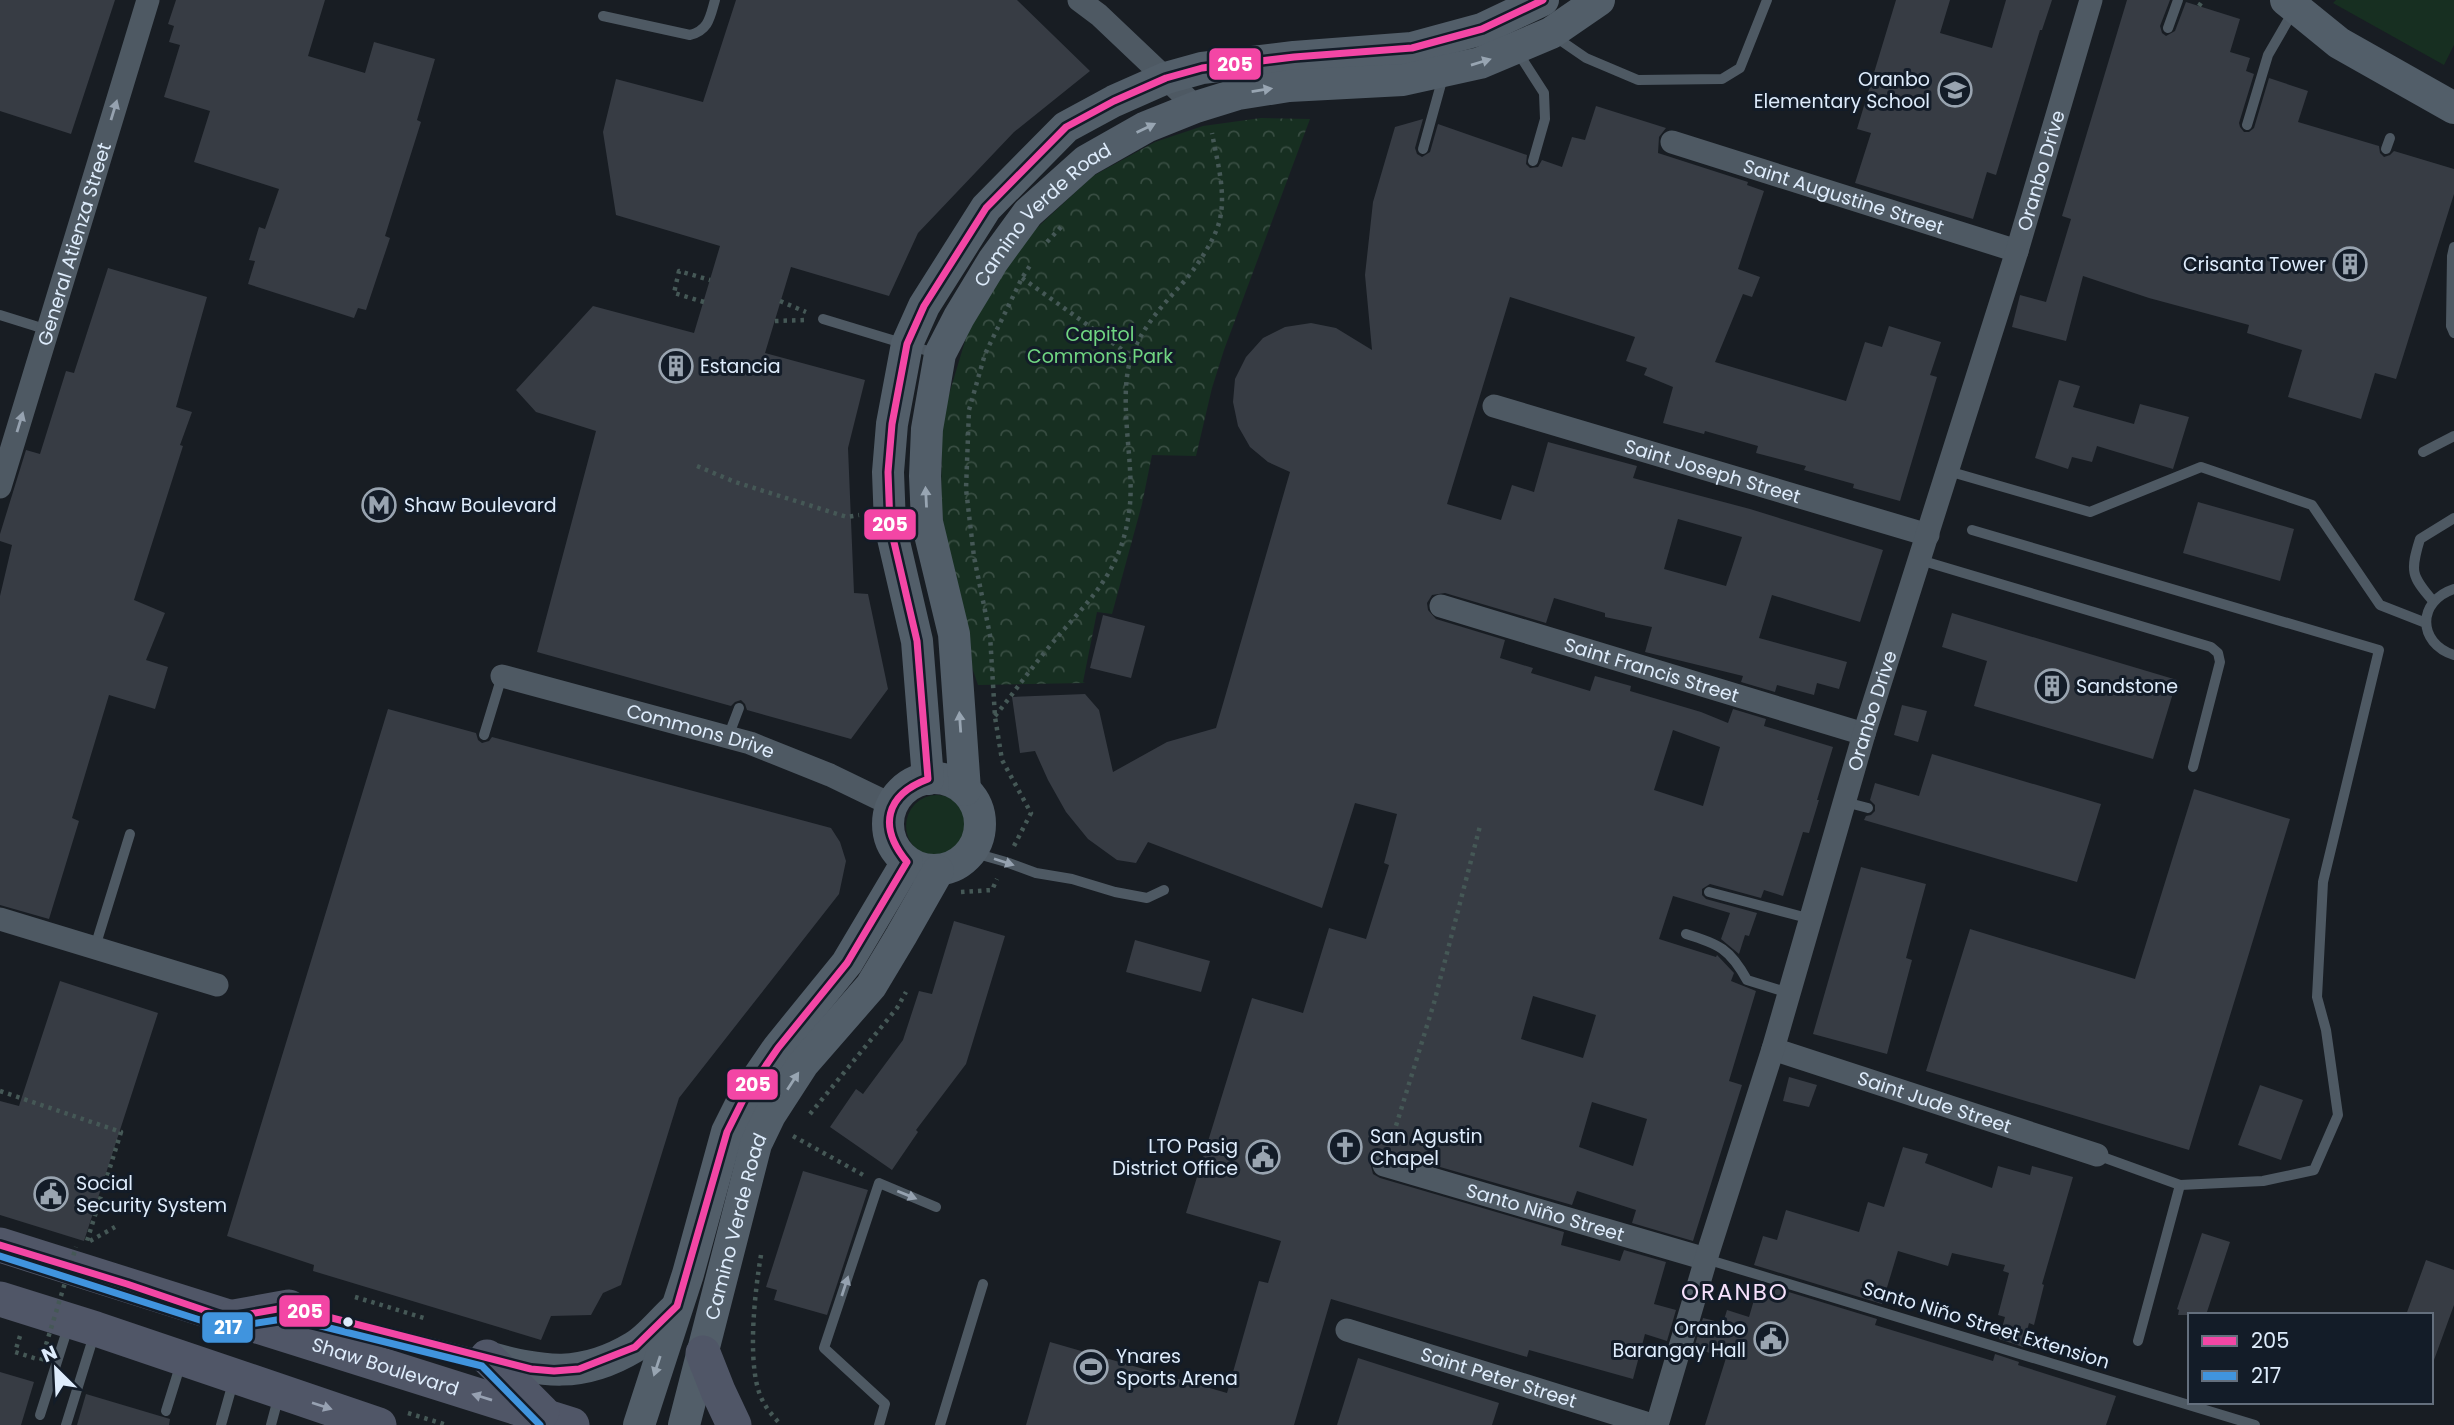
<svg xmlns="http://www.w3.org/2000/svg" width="2454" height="1425" viewBox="0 0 2454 1425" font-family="Poppins,sans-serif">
	<defs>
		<pattern id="forest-crowns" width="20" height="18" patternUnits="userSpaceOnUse" patternTransform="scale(1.75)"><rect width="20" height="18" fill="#172f21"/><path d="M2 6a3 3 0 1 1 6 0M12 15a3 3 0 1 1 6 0" fill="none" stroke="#384d42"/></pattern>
	</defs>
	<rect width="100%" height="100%" fill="#181d23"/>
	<!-- green -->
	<g fill="#172f21">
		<path d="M2336 0H2454V45L2444 65 2333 3Z"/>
		<circle cx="937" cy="826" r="31"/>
	</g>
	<!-- forest -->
	<path fill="url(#forest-crowns)" d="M1261 118 1310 119 1224 350 1212 388 1196 456 1152 455 1142 504 1112 614 1097 612 1083 682 1085 683 978 685 960 632 941 508 942 418 971 321 1027 237 1093 176 1155 142 1203 126Z"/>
	<!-- building -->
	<g fill="#373c44" fill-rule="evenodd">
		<path d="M0 0H115L71 134 0 111Z"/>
		<path d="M176 0H325L308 56 365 73 374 42 435 59 417 120 421 122 385 236 390 238 366 310 358 308 354 318 248 284 255 261 249 260 259 227 265 229 279 189 194 162 210 111 164 97 180 45 169 42 174 26 168 24Z"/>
		<path d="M736 0H1017L1090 71 1014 132 918 233 889 296 791 267 765 353 865 380 848 448 854 593 868 594 888 689 851 739 747 710 745 704 741 700 735 702 731 706 537 652 596 431 536 412 516 390 593 306 694 333 720 246 616 215 603 132 616 79 703 102Z"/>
		<path d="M1896 0H1950L1940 33 1992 48 2006 0H2052L2042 30H2040L1996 175 1987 172 1973 219 1855 183 1871 133 1857 129Z"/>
		<path d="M2127 0H2170L2160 26 2162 33 2166 36 2175 31 2186 2 2240 19 2230 52 2250 58 2246 71 2254 74 2239 123 2240 127 2244 132H2249L2254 128 2269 78 2308 91 2298 122 2379 146 2380 153 2384 157 2390 155 2394 151 2454 169V194L2396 379 2375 373 2361 419 2288 397 2302 350 2247 333 2249 325 2149 298 2083 276 2066 341 2012 327 2020 295 2046 302 2071 219 2062 216Z"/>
		<path d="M1596 106 1666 128 1659 137 1658 153 1748 182 1747 185 1764 191 1738 269 1760 277 1752 297 1743 294 1715 362 1846 401 1865 342 1882 347 1889 326 1941 342 1930 375 1937 377 1900 501 1853 488 1854 484 1804 470 1806 466 1756 453 1758 446 1705 431 1704 434 1663 423 1673 387 1644 375 1647 368 1626 361 1635 337 1510 297 1447 504 1501 520 1512 485 1534 492 1548 442 1637 466 1633 478 1750 509 1883 550 1860 622 1772 595 1759 638 1847 662 1839 689 1817 683 1814 695 1777 685 1775 692 1741 682 1743 676 1645 652 1652 627 1605 617V613L1554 598 1546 623 1445 593 1432 595 1427 603 1428 610 1436 619 1505 640 1500 658 1533 668 1531 673 1590 691 1595 676 1631 686 1630 691 1701 712 1728 723 1733 709 1766 719 1764 726 1833 747 1817 800H1819L1809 833 1803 832 1783 896 1764 890 1761 898 1710 884 1702 889V895L1706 899 1757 913 1749 936 1745 935 1739 954 1721 939 1730 913 1673 896 1659 939 1716 957 1717 955 1734 973 1731 981 1756 991 1729 1081 1742 1085 1693 1241 1632 1223 1636 1210 1577 1191 1572 1205 1388 1152 1375 1154 1370 1162 1373 1174 1380 1178 1564 1232 1561 1245 1620 1261 1624 1250 1666 1262 1654 1304 1676 1310 1667 1341 1645 1334 1633 1379 1529 1350 1527 1357 1331 1299 1294 1425H1026L1050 1342 1227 1393 1259 1281 1268 1283 1281 1241 1186 1213 1252 998 1303 1013 1329 928 1366 939 1389 865 1384 863 1397 814 1355 803 1322 908 1148 842 1136 863 1117 860 1088 839 1066 812 1048 780 1035 751 1020 753 1012 697 1085 694 1099 710 1113 772 1167 742 1216 728 1290 472 1268 462 1250 447 1238 426 1233 402 1235 379 1246 357 1263 338 1285 327 1311 323 1336 328 1372 350 1365 275 1373 202 1395 127 1423 119 1415 148 1417 154 1422 157 1430 152 1438 124 1527 155 1526 164 1530 168 1538 167 1542 160 1562 167 1572 137 1585 140ZM1678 519 1742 537 1726 586 1664 569ZM1673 730 1720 747 1703 806 1654 790ZM1533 996 1596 1015 1583 1058 1521 1039ZM1592 1102 1647 1119 1633 1166 1579 1147Z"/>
		<path d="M108 268 207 297 176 407 192 412 180 445 183 446 134 600 165 613 146 660 168 667 155 709 109 695 72 818 79 821 49 919 0 905V596L12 545 0 541V534L26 450 40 454 66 371 74 373Z"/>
		<path d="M2059 380 2080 386 2073 407 2134 424 2140 404 2189 417 2173 469 2097 446 2092 462 2072 457 2068 469 2035 458Z"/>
		<path d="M2198 502 2294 529 2280 581 2183 553Z"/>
		<path d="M1952 613 2177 680 2153 759 1974 706 1987 661 1942 647Z"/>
		<path d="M1103 615 1145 626 1131 678 1090 668Z"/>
		<path d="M1902 705 1927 711 1918 742 1894 735Z"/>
		<path d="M388 709 476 733 478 740 482 743 489 741 492 737 831 828 840 842 846 861 839 894 679 1098 621 1285 603 1293 591 1315 551 1316 541 1340 313 1271 314 1265 227 1236Z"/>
		<path d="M1932 754 2101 804 2077 882 1864 820 1866 816 1871 815 1875 811V805L1870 800 1875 783 1919 796Z"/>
		<path d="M2194 789 2290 819 2189 1150 1926 1071 1970 929 2135 979Z"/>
		<path d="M1861 867 1926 884 1906 958 1912 960 1887 1054 1813 1034Z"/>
		<path d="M954 921 1005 936 966 1064 916 1130 918 1132 892 1170 830 1127 856 1089 863 1094 903 1040 919 991 932 994Z"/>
		<path d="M1135 940 1210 961 1201 992 1126 972Z"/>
		<path d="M60 981 158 1013 84 1241 0 1215V1101L19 1106Z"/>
		<path d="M1789 1077 1817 1085 1809 1107 1783 1101Z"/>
		<path d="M2260 1085 2303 1100 2281 1160 2238 1145Z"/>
		<path d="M1903 1147 1928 1154 1925 1163 1992 1188 1998 1166 2030 1175 2032 1166 2073 1177 2042 1284 2044 1285 2034 1325 2029 1323 2023 1347 1999 1339 2005 1317 1998 1315 2009 1273 2003 1271 2005 1265 1952 1253 1948 1266 1898 1251 1882 1304 1754 1265 1763 1236 1777 1240 1786 1210 1859 1232 1868 1202 1884 1207Z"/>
		<path d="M803 1171 868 1190 827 1315 774 1300 777 1290 766 1287Z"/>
		<path d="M2202 1233 2230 1242 2206 1315H2178L2179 1310 2177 1309Z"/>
		<path d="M2426 1260 2454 1270V1305L2434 1360 2431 1359V1315H2406Z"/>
		<path d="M1759 1283 1877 1319 1875 1325 1993 1361 1995 1354 2019 1362 2018 1365 2116 1396 2106 1425H1705L1726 1358 1694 1348 1703 1318 1723 1323 1727 1310 1749 1317Z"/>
		<path d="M1358 1358 1499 1403 1492 1425H1337Z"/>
		<path d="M0 1372 34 1382 21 1425H0Z"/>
		<path d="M86 1394 170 1419 169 1425H77Z"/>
	</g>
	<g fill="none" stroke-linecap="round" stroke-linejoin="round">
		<!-- path -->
		<g stroke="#455856" stroke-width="4.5" stroke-dasharray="3.5 5" stroke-linecap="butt">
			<path d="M2199 6 2203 0"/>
			<path d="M1047 242 1062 226"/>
			<path d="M1022 278 1131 356"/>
			<path d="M780 301 806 312"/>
			<path d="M704 302 674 293 679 271 710 280"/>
			<path d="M775 321 805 320"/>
			<path d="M697 466 735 482 847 517 859 515"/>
			<path d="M995 716C1012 695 1027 674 1044 653 1086 601 1123 576 1130 504 1134 459 1117 396 1132 355 1142 328 1161 307 1180 286 1194 271 1213 243 1219 223 1227 194 1217 161 1212 133"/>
			<path d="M1014 846 1031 813 1002 760 995 717 990 635 974 557 966 489 969 410 985 354 1022 278 1031 264"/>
			<path d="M961 892 992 890 997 879"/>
			<path d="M0 1091 121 1132 87 1241"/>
			<path d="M810 1114 897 1008 906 992"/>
			<path d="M793 1136 865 1176"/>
			<path d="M1391 1142 1434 1003 1480 826"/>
			<path d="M90 1241 115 1227"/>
			<path d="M761 1255C755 1290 745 1373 764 1403 768 1411 775 1418 781 1425"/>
			<path d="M355 1297 424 1318"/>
			<path d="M20 1336 15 1352 37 1359"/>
			<path d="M408 1413 447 1425"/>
		</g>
		<!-- lane -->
		<g stroke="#4e5963" stroke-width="10">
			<path d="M603 16 690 35C709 30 710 17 715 0"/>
			<path d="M2168 28 2178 0"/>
			<path d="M1554 36 1586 58 1638 80 1722 79 1740 68 1767 0"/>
			<path d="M1517 51 1544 93 1545 119 1533 161"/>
			<path d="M2247 125 2268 55 2294 10"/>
			<path d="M1423 149 1443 77"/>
			<path d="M2386 149 2390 138"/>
			<path d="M2454 247 2452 256 2451 326 2454 333"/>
			<path d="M0 315 48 330"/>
			<path d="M823 319 938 354"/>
			<path d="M2423 452 2454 436"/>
			<path d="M1948 471 2090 512 2201 467 2312 505 2380 605 2426 623"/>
			<path d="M1972 530 2379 650 2323 882 2317 997 2326 1030 2338 1115 2314 1170 2263 1181 2180 1185"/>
			<path d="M1920 560 2211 647 2218 653 2220 662 2193 767"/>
			<path d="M2454 589C2417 601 2417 643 2454 655"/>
			<path d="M2433 601C2411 576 2410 571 2420 539L2454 518"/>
			<path d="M484 735 502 676"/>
			<path d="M728 737 739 708"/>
			<path d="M1845 802 1868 808"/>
			<path d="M971 852 1006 862 1036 873 1072 879 1115 892 1147 898 1164 890"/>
			<path d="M1709 892 1811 919"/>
			<path d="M1686 934C1719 944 1730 949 1747 980L1789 993"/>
			<path d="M95 947 130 834"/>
			<path d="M2097 1155 2180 1185 2138 1341"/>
			<path d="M1706 1259 2255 1425"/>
			<path d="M293 1308 484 1356"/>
			<path d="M166 1411 181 1363"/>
			<path d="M40 1415 69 1324"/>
			<path d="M66 1425 95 1332"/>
			<path d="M221 1425 234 1379"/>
			<path d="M271 1425 279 1395"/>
			<path d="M879 1425 885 1404 824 1348 879 1183 936 1207"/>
			<path d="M940 1425 983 1284"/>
		</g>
		<!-- street -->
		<g stroke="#4e5963" stroke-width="23">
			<path d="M1079 0 1099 15 1196 107"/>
			<path id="s1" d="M1672 142 2017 251"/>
			<path id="s2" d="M1494 406 1928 535"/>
			<path id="s3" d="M0 487 148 0"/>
			<path id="s4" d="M1441 606 1864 734"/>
			<path id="s5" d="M502 676 750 743 830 775 892 805"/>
			<path d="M0 919 217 985"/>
			<path id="s6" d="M1773 1049 2097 1155"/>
			<path id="s7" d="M1384 1165 1706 1259"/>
			<path id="s8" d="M1347 1330 1652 1425"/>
			<path id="s9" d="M1657 1425 1706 1259 1773 1049 1864 734 2017 251 2091 0"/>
		</g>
		<!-- secondary -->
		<g stroke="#525e69" stroke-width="32">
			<path d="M2286 0 2339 43 2454 108"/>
			<circle cx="934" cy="824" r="46"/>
			<path d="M928 779 917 641 890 525 888 472 892 424 907 344 924 306 986 208 1066 127 1114 101 1166 78 1202 68 1294 57 1412 48 1482 29 1543 0"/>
			<path id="s10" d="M965 790 954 634 927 522 925 476 927 429 940 354 959 317 993 261 1028 213 1086 161 1146 127 1196 107 1238 94 1289 86 1403 80 1480 63 1551 33 1599 0"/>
			<path d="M487 1357C543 1372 581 1379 634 1347 648 1339 661 1322 674 1310"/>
			<path d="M639 1425 688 1274 727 1132 745 1096 778 1048 847 963 907 862"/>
			<path id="s11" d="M684 1425 756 1144 770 1115 803 1064 871 986 901 936 938 871"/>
		</g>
		<!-- primary -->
		<g stroke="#505667" stroke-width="35">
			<path id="s12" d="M0 1245 572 1425"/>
			<path d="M0 1299 96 1329 379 1425"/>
			<path d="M234 1317 289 1307"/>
			<path d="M703 1353 718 1391 734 1425"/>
			<path d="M487 1357 542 1412"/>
		</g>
		<!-- path-bridge -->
		<path stroke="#455856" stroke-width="4.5" stroke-dasharray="3.5 5" stroke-linecap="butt" d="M41 1361 76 1247"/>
		<defs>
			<path id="bus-1" d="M0 1245 127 1284 227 1318 289 1307 531 1369 554 1371 579 1369 635 1347 677 1306 727 1132 745 1096 778 1048 847 963 907 862C878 827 885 795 928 779L917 641 890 525 888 472 892 424 907 344 924 306 986 208 1066 127 1114 101 1166 78 1202 68 1294 57 1412 48 1482 29 1543 0"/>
			<path id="bus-2" d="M0 1256 225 1328 289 1318 482 1366 540 1425"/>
		</defs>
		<!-- bus-1 casing -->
		<use href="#bus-1" stroke="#131c28" stroke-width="12"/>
		<!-- bus-2 casing -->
		<use href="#bus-2" stroke="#131c28" stroke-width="12"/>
		<!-- bus-1 -->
		<use href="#bus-1" stroke="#f346a5" stroke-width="7"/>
		<!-- bus-2 -->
		<use href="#bus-2" stroke="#4094de" stroke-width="7"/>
	</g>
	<!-- one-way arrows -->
	<defs><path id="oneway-solid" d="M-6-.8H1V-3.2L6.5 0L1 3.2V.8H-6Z" transform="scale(1.75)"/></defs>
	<g fill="#98a5b2">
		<use href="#oneway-solid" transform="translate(1481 62) rotate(-17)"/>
		<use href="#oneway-solid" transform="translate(1262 90) rotate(-9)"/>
		<use href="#oneway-solid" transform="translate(1146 128) rotate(-26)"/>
		<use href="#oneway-solid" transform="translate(926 497) rotate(-93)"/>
		<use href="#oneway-solid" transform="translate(960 722) rotate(-94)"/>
		<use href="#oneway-solid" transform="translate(793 1081) rotate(-57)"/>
		<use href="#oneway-solid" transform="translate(657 1366) rotate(108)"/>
	</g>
	<g fill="#96a2b0">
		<use href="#oneway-solid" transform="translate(114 110) rotate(-73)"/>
		<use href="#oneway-solid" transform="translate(20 422) rotate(-73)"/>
		<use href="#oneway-solid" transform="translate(1004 862) rotate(18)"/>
		<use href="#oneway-solid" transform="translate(907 1195) rotate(22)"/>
		<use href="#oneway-solid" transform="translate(845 1286) rotate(-72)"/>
	</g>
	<g fill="#97a1b2">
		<use href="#oneway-solid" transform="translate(482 1397) rotate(-163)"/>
		<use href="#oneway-solid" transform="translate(322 1406) rotate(18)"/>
	</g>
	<!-- icons -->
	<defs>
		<symbol id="school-ring" viewBox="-11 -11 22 22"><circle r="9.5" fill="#131c28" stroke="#99a4b0" stroke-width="1.5"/><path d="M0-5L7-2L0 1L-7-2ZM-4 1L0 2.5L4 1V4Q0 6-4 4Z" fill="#99a4b0"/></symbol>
		<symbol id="building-ring" viewBox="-11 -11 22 22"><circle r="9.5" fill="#131c28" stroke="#99a4b0" stroke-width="1.5"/><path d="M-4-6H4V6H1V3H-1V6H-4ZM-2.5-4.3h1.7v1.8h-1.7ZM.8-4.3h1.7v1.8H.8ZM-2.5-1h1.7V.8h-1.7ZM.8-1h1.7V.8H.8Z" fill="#99a4b0"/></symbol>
		<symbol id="metro-ring" viewBox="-11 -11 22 22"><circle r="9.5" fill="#131c28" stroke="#99a4b0" stroke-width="1.5"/><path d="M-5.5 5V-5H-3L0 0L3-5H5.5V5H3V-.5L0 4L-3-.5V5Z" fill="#99a4b0"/></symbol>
		<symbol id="church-ring" viewBox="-11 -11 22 22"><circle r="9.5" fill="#131c28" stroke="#99a4b0" stroke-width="1.5"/><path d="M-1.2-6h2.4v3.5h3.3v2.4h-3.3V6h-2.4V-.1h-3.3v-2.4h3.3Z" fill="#99a4b0"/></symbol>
		<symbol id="civic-ring" viewBox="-11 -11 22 22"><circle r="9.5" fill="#131c28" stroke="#99a4b0" stroke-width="1.5"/><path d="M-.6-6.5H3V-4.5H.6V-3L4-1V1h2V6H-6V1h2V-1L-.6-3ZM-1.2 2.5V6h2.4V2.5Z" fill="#99a4b0"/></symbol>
		<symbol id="stadium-ring" viewBox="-11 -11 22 22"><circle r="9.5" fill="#131c28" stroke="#99a4b0" stroke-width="1.5"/><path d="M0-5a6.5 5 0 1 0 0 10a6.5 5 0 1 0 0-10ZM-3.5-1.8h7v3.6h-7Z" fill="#99a4b0"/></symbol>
	</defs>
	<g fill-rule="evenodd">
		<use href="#school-ring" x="1936" y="71" width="38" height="38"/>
		<use href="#building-ring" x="2331" y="245" width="38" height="38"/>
		<use href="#building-ring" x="657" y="347" width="38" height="38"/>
		<use href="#metro-ring" x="360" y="486" width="38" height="38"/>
		<use href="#building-ring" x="2033" y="667" width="38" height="38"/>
		<use href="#church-ring" x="1326" y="1128" width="38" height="38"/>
		<use href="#civic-ring" x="1244" y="1138" width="38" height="38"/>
		<use href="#civic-ring" x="32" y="1175" width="38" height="38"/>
		<use href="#civic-ring" x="1752" y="1320" width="38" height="38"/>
		<use href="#stadium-ring" x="1072" y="1348" width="38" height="38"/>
	</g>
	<!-- markers -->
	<circle fill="#deecfc" stroke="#131c28" stroke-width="2.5" cx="348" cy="1322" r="6"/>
	<g text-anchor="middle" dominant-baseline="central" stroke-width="6" stroke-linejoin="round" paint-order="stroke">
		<!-- poi labels -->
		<g font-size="19" fill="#deecfc" stroke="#131c28" text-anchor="start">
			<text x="1930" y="79" text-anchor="end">Oranbo<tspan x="1930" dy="22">Elementary School</tspan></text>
			<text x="2326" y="264" text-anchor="end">Crisanta Tower</text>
			<text x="700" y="366">Estancia</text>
			<text x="404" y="505">Shaw Boulevard</text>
			<text x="2076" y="686">Sandstone</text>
			<text x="1370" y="1136">San Agustin<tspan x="1370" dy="22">Chapel</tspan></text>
			<text x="1238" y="1146" text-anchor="end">LTO Pasig<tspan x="1238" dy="22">District Office</tspan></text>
			<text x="76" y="1183">Social<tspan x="76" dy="22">Security System</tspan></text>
			<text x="1746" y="1328" text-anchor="end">Oranbo<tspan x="1746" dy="22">Barangay Hall</tspan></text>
			<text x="1116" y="1356">Ynares<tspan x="1116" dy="22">Sports Arena</tspan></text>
		</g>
		<!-- street labels -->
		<g font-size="19" fill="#deecfc" stroke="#131c28">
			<text stroke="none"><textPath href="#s9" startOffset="1312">Oranbo Drive</textPath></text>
			<text stroke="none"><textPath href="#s1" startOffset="180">Saint Augustine Street</textPath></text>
			<text stroke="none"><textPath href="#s10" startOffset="616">Camino Verde Road</textPath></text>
			<text stroke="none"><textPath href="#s3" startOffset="254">General Atienza Street</textPath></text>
			<text stroke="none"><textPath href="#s2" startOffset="228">Saint Joseph Street</textPath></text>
			<text stroke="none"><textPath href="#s4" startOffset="220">Saint Francis Street</textPath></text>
			<text stroke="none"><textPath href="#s9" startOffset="746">Oranbo Drive</textPath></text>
			<text stroke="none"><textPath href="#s5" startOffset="206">Commons Drive</textPath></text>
			<text stroke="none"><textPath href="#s6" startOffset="170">Saint Jude Street</textPath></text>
			<text stroke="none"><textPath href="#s7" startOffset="168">Santo Niño Street</textPath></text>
			<text stroke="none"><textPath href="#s11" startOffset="205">Camino Verde Road</textPath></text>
			<text transform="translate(1986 1325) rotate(17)">Santo Niño Street Extension</text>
			<text stroke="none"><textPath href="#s12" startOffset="404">Shaw Boulevard</textPath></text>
			<text stroke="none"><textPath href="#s8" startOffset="159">Saint Peter Street</textPath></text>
		</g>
		<!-- park labels -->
		<g font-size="19" fill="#70d682" stroke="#131c28">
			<text x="1100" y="334">Capitol<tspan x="1100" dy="22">Commons Park</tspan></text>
		</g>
		<!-- quarter labels -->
		<g font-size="23" letter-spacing="2" fill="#f6e0fc" stroke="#131c28">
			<text x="1735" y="1292">ORANBO</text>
		</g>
	</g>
	<g stroke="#131c28" stroke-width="2.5">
		<rect x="1208" y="47" width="54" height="34" rx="7" fill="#f346a5"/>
		<rect x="863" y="508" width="54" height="33" rx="7" fill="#f346a5"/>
		<rect x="726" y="1068" width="53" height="33" rx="7" fill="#f346a5"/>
		<rect x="278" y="1294" width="53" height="34" rx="7" fill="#f346a5"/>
		<rect x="201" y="1311" width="53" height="33" rx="7" fill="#4094de"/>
	</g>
	<g font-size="19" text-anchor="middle" font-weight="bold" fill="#fff">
		<text x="1235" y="71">205</text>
		<text x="890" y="531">205</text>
		<text x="753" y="1091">205</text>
		<text x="305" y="1318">205</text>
		<text x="228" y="1334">217</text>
	</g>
	<!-- legend -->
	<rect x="2188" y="1313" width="245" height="91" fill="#131c28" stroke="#646f7d" stroke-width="2"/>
	<rect x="2202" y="1336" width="35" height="10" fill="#f346a5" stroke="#646f7d" stroke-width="2"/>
	<text x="2251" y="1348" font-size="21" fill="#deecfc">205</text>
	<rect x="2202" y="1371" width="35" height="10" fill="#4094de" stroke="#646f7d" stroke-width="2"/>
	<text x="2251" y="1383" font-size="21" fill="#deecfc">217</text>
	<!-- north arrow -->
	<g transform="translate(56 1369) rotate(336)" stroke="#131c28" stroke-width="5" paint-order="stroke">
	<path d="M0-5L12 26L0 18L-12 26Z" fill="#deecfc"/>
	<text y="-10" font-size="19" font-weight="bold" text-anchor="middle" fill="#deecfc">N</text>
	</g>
</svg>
